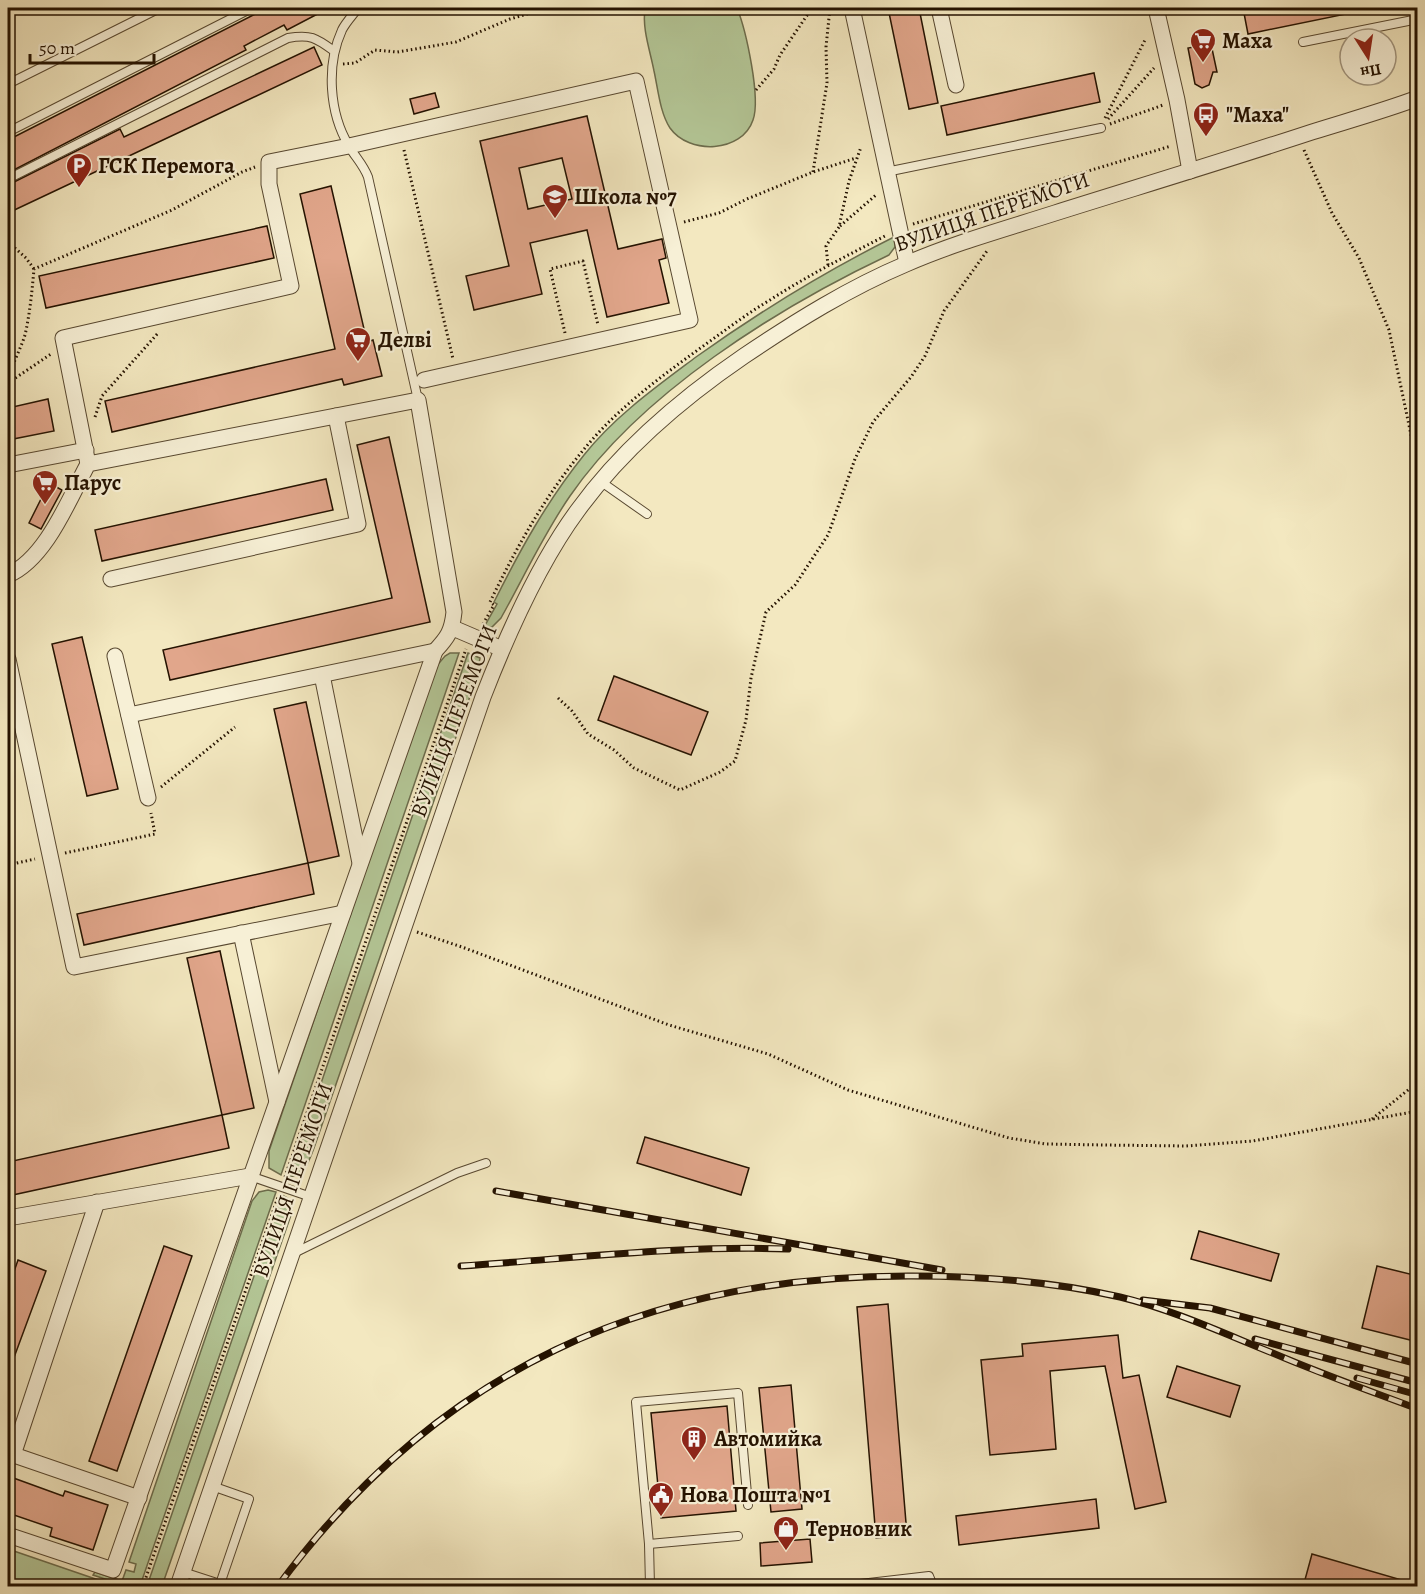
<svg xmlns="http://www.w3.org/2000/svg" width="1425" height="1594" viewBox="0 0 1425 1594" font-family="Alegreya,serif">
	<rect width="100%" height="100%" fill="#f3e8c0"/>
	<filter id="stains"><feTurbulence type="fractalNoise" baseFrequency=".00333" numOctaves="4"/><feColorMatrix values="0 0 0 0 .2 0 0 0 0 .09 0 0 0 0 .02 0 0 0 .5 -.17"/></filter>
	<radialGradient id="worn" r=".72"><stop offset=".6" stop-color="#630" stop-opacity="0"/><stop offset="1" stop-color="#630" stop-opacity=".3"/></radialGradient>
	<!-- green -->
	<g fill="#b4c797" stroke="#6c6c4c" stroke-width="1.5">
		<path d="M645 8H737C746 30 761 98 753 120 742 153 689 155 670 128 660 113 658 89 654 71 650 50 642 29 645 8Z"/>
		<path d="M894 237 895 247 889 255C777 308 641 393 570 496 543 535 524 577 501 618L492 627 483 629 497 604 494 602C520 550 547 501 584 455 615 416 656 387 696 357 759 312 824 272 894 237Z"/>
		<path d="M450 653H459L281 1175 269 1168V1151L435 668 445 656Z"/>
		<path d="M468 653 480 658 477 676 314 1148C309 1161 305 1175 289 1177Z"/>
		<path d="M268 1190 276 1192 140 1586H126L93 1575 95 1572 122 1581 126 1570 134 1572 136 1564 129 1562 252 1201 259 1192Z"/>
		<path d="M282 1195 289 1199 292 1209 291 1215 162 1586H147Z"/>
		<path d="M8 1549 116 1586H8Z"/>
	</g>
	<!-- building -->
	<g fill="#e1a68b" stroke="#241200" stroke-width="1.5" fill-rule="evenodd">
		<path d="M267 8H329L287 30 284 25 244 46 246 50 8 173V140Z"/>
		<path d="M888 8H919L938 103 909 109Z"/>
		<path d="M1243 8H1345L1346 14 1248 34Z"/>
		<path d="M1211 44 1217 72H1213L1209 85 1202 88 1195 84 1188 48Z"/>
		<path d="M314 47 322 65 8 213V185L120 129 124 137Z"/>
		<path d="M1094 73 1100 102 947 135 941 106Z"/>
		<path d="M435 93 439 107 414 114 410 99Z"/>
		<path d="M587 116 618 249 662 239 666 258 659 260 669 303 607 317 587 230 530 243 542 294 474 310 466 276 509 266 480 141ZM562 158 572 199 528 209 519 168Z"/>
		<path d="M331 186 367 342 373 340 382 376 344 385 342 379 112 432 105 401 335 349 300 194Z"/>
		<path d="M267 226 274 258 46 308 39 276Z"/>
		<path d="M48 399 54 431 8 440V408Z"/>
		<path d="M389 437 430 622 170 680 163 650 392 598 357 445Z"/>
		<path d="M326 479 333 510 102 561 95 530Z"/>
		<path d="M49 483 62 490 41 529 29 523Z"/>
		<path d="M82 637 118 789 87 796 52 644Z"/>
		<path d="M614 676 708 712 691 755 598 720Z"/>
		<path d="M306 702 339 856 308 863 274 709Z"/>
		<path d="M308 863 314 894 84 945 77 914Z"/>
		<path d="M220 951 254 1108 222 1115 187 958Z"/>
		<path d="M222 1115 229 1148 8 1196V1162Z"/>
		<path d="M645 1137 749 1168 741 1195 637 1163Z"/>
		<path d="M1199 1231 1279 1254 1271 1281 1191 1259Z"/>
		<path d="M164 1246 192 1256 117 1471 89 1461Z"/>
		<path d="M18 1260 46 1271 9 1371H8V1289Z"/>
		<path d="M1377 1266 1418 1276V1342L1362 1328Z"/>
		<path d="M888 1304 907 1535 876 1538 857 1307Z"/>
		<path d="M1118 1335 1123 1378 1139 1375 1166 1502 1135 1509 1105 1366 1050 1371 1056 1449 990 1455 981 1360 1023 1356 1022 1344Z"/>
		<path d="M1177 1366 1240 1386 1230 1417 1167 1397Z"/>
		<path d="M791 1385 802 1509 771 1512 759 1388Z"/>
		<path d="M727 1406 736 1511 661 1518 651 1413Z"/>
		<path d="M8 1476 63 1496 65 1491 108 1505 93 1550 50 1536 52 1528 8 1513Z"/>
		<path d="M1096 1499 1099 1528 959 1545 956 1516Z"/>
		<path d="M810 1539 812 1562 761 1566 760 1543Z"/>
		<path d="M1312 1554 1412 1583V1587H1303Z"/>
	</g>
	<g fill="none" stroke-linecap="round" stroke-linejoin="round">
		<defs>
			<g id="service">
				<path d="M358 8C353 15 346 22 342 30 326 65 329 113 349 146 355 157 363 164 368 177L418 400"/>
				<path d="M1303 42 1418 19"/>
				<path d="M8 84 160 8"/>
				<path d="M8 132 252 8"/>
				<path d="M886 172 1101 128"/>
				<path d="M8 179 288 38C311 34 316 38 334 51"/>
				<path d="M600 481 647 514"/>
				<path d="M250 1176 311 1197"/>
				<path d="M292 1254 457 1173 486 1163"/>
				<path d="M649 1544 738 1536"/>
				<path d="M183 1572 220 1584 249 1499 212 1486"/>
				<path d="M650 1586 649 1544 636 1402 738 1393 748 1505"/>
				<path d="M843 1586 929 1576 933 1586"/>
			</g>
			<g id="minor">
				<path d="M852 8 907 263"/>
				<path d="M939 8 956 85"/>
				<path d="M1156 8 1177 100 1190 171"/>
				<path d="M88 464 63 338 291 286 269 184V162L349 146 636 81 690 320 424 380"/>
				<path d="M8 465 86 450"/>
				<path d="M8 575C46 559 69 499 88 464L418 400 454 612C452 631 448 637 435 651L113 1570 8 1535"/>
				<path d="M111 579 358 524 336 416"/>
				<path d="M453 628 502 649"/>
				<path d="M115 656 148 798"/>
				<path d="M8 659 74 967 343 913"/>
				<path d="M322 675 360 863"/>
				<path d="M129 715 435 651"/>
				<path d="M241 933 277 1102"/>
				<path d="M8 1218 250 1176"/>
				<path d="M8 1453 139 1498"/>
				<path d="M13 1455 97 1202"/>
				<path d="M178 1586 483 697C507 635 538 564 578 510 623 448 681 399 744 356 796 321 849 288 906 264 954 243 1005 229 1055 213 1141 186 1227 160 1312 132 1347 121 1383 111 1418 98"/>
			</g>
		</defs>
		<!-- service casing -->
		<use href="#service" stroke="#584830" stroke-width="10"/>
		<!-- minor casing -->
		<use href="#minor" stroke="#584830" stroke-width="17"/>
		<!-- path -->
		<g stroke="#241200" stroke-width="3" stroke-dasharray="1.5 3" stroke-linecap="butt">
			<path d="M343 64 355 63 375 50 397 52 456 42 510 19 547 8"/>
			<path d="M756 90 774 69 780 55 812 8"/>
			<path d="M1105 118 1146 38"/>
			<path d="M1108 119 1154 68"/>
			<path d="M1110 124 1163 105"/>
			<path d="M404 150 453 359"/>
			<path d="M1304 150 1332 213 1359 258 1389 330 1418 468"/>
			<path d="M813 172 827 83 826 47 830 8"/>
			<path d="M684 222 719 213 747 199 813 172 856 158"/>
			<path d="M913 224 1171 146"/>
			<path d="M840 226 876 195"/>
			<path d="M8 242 26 258 34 269"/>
			<path d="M828 265 826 246 839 227 849 181 861 147"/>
			<path d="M565 333 550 269 583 261 598 325"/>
			<path d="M8 383C11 365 20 351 25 335 30 313 32 291 34 269L172 210 242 172 255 167"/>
			<path d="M8 383 51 354"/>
			<path d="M95 417 102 396 159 332"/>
			<path d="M483 624 494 605 490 602C518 544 549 489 591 441 624 403 666 373 706 344 727 329 748 313 770 300 807 276 846 256 885 236"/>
			<path d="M558 698 572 711 588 734 614 750 634 768 680 790 720 772 735 761 746 720 751 678 766 612 795 585 828 535 855 459 873 422 911 377 925 356 944 311 987 251"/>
			<path d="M161 787 235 727"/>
			<path d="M65 853 155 834 151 813"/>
			<path d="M8 865 35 859"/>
			<path d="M417 932 462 947 669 1025 768 1054 848 1090 1009 1138 1046 1144 1104 1145 1186 1146 1253 1141 1418 1111"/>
			<path d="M1372 1119 1418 1082"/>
			<path d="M285 1177 466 649"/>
			<path d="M143 1586 278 1197"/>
		</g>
		<!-- service -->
		<use href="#service" stroke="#f7f0d6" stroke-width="8"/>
		<!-- minor -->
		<use href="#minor" stroke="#f7f0d6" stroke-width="15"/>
		<defs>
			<g id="rail">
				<path d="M496 1191 942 1270"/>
				<path d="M461 1266C569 1259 679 1245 788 1249"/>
				<path d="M1143 1300 1210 1308 1418 1364"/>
				<path d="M1255 1339 1418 1383"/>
				<path d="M1357 1378 1418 1395"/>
				<path d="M278 1586C437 1371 647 1275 912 1276 980 1276 1055 1282 1120 1297 1174 1310 1225 1334 1275 1354 1322 1374 1370 1391 1418 1409"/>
			</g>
		</defs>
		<!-- rail casing -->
		<use href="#rail" stroke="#241200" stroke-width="7"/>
		<!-- rail -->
		<use href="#rail" stroke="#f7f0d6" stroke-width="4.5" stroke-dasharray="14" stroke-linecap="butt"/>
	</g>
	<!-- icons -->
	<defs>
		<symbol id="supermarket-pin" viewBox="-11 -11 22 30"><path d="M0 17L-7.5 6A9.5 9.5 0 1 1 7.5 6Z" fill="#8f2418" stroke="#f7f0d6"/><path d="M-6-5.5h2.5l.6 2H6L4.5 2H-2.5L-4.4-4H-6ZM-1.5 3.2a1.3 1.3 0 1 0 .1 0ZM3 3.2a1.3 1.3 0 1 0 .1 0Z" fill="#fff"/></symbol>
		<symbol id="bus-pin" viewBox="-11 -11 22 30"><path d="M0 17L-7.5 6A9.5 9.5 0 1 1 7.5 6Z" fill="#8f2418" stroke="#f7f0d6"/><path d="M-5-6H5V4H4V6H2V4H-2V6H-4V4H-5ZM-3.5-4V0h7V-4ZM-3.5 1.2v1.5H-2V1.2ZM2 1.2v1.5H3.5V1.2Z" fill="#fff"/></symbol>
		<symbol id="parking-pin" viewBox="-11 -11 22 30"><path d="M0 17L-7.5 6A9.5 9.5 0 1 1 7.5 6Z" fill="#8f2418" stroke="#f7f0d6"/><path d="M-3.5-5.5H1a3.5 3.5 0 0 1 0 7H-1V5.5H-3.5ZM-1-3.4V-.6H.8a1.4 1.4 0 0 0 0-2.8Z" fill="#fff"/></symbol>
		<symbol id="school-pin" viewBox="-11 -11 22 30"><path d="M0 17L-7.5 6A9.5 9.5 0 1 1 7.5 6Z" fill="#8f2418" stroke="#f7f0d6"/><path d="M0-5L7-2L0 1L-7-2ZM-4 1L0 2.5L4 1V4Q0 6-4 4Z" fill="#fff"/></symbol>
		<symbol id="building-pin" viewBox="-11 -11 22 30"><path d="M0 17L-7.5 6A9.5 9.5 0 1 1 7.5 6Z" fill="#8f2418" stroke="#f7f0d6"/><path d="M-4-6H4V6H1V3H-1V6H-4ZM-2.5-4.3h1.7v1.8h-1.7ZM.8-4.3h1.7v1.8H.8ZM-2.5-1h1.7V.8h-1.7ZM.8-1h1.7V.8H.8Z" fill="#fff"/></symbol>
		<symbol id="civic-pin" viewBox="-11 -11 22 30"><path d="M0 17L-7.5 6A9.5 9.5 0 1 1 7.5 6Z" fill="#8f2418" stroke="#f7f0d6"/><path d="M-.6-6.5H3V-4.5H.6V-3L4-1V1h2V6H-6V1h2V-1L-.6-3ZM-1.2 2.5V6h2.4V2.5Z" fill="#fff"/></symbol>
		<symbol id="shop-pin" viewBox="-11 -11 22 30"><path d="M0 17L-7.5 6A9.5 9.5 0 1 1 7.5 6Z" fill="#8f2418" stroke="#f7f0d6"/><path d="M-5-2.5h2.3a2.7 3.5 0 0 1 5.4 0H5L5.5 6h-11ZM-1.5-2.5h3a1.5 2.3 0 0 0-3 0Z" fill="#fff"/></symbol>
	</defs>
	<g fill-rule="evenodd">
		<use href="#supermarket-pin" x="1188" y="26" width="30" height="40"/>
		<use href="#bus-pin" x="1191" y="100" width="30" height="40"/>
		<use href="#parking-pin" x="64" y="151" width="30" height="40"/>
		<use href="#school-pin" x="540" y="182" width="30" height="40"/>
		<use href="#supermarket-pin" x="343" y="325" width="30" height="40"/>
		<use href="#supermarket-pin" x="30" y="468" width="30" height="40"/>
		<use href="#building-pin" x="679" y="1424" width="30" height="40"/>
		<use href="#civic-pin" x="646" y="1480" width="30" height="40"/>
		<use href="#shop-pin" x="771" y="1514" width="30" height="40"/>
	</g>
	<g text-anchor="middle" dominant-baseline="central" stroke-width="4.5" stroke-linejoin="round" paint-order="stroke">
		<!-- poi labels -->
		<g font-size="22" font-weight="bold" fill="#241200" stroke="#f7f0d6" text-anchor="start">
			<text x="1222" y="41">Маха</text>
			<text x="1226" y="115">"Маха"</text>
			<text x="98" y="166">ГСК Перемога</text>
			<text x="574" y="197">Школа №7</text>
			<text x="378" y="340">Делві</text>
			<text x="64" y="483">Парус</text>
			<text x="714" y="1439">Автомийка</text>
			<text x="680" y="1495">Нова Пошта №1</text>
			<text x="806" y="1529">Терновник</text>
		</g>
		<!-- street labels -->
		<g font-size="22" fill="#241200" stroke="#f7f0d6">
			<text transform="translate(992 212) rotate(-19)">ВУЛИЦЯ ПЕРЕМОГИ</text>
			<text transform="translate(454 721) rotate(-69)">ВУЛИЦЯ ПЕРЕМОГИ</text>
			<text transform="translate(293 1180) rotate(-71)">ВУЛИЦЯ ПЕРЕМОГИ</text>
		</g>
	</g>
	<!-- margin -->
	<rect width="1425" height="1594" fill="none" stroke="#f3e8c0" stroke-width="30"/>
	<rect x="9" y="9" width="1407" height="1576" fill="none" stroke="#241200" stroke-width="3"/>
	<rect x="15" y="15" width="1395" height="1564" fill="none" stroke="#241200" stroke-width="1.5"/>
	<!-- north arrow -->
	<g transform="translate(1368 57) rotate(168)"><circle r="28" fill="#f7f0d6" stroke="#a39780" stroke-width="1.5"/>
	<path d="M0-4.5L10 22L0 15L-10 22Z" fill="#8f2418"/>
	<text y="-9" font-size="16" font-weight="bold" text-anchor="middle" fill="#241200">Пн</text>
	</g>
	<!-- scale -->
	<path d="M30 54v9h124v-9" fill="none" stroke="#241200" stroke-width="3"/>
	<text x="39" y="54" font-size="18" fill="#241200" stroke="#f7f0d6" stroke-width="4.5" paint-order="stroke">50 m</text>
	<rect width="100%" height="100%" filter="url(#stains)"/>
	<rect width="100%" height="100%" fill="url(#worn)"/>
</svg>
